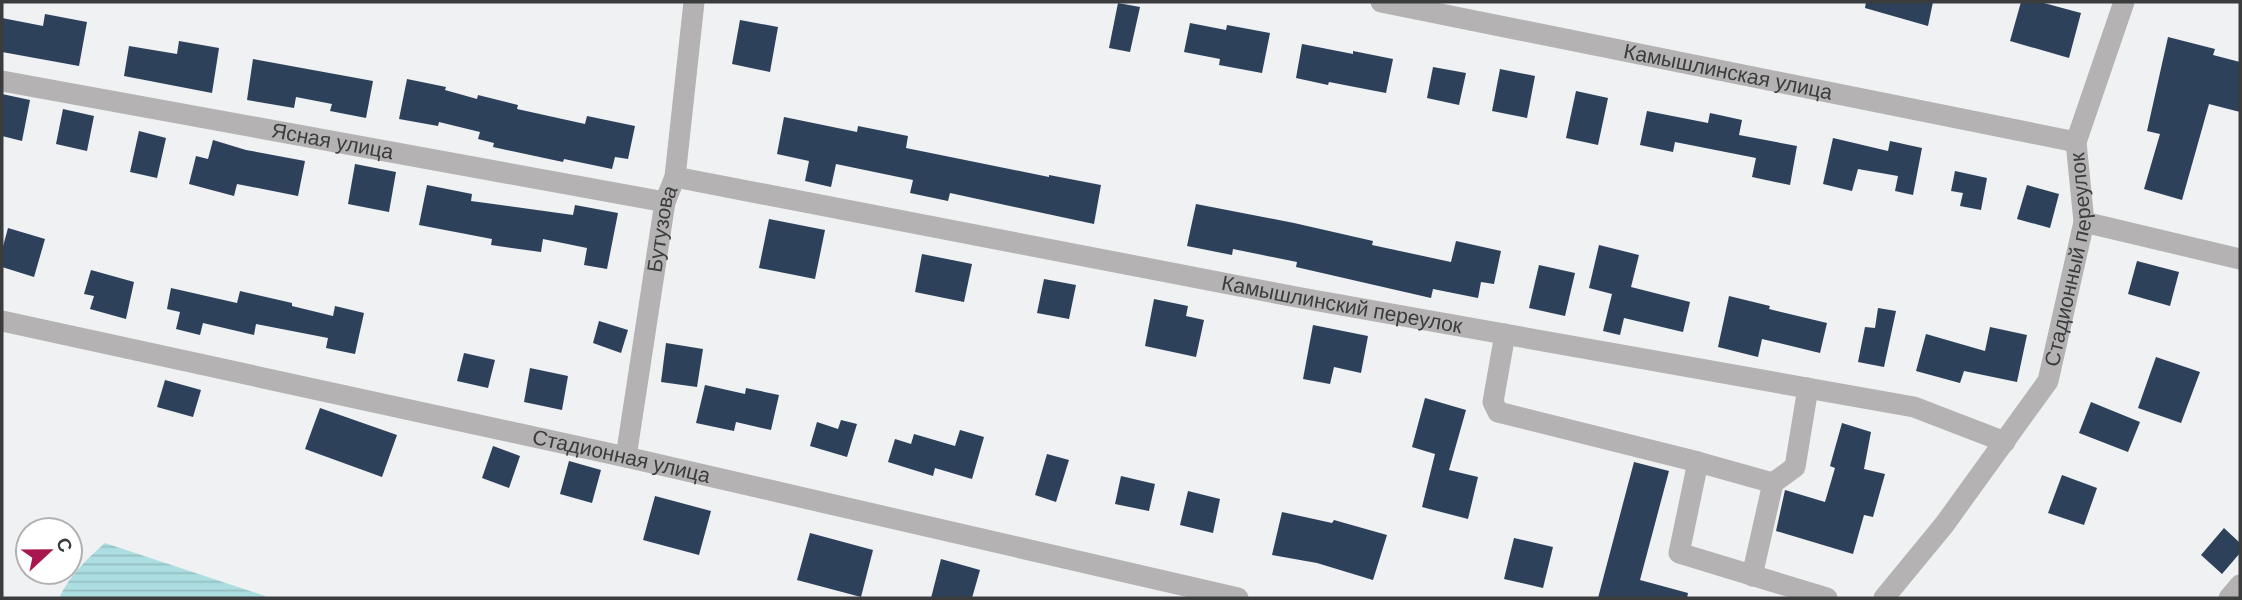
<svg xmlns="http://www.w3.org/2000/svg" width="2242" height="600" viewBox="0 0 2242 600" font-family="'DM Sans',sans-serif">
	<defs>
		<pattern id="water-rules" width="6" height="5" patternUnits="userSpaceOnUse" patternTransform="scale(1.75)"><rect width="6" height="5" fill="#acdee1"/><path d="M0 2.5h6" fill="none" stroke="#95bfc2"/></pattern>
	</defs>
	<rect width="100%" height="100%" fill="#eff1f3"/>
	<!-- water -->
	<path fill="url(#water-rules)" d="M105 543 271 598H59C70 575 86 560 105 543Z"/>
	<!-- building -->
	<g fill="#2d415b">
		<path d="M1866 2H1933L1928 26 1865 8Z"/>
		<path d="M2021 2H2040L2081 13 2069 58 2010 41Z"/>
		<path d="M1118 3 1140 7 1130 52 1109 48Z"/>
		<path d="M45 14 87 22 79 66 2 52V18L43 26Z"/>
		<path d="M740 20 778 27 770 72 732 64Z"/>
		<path d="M1190 23 1226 30 1227 25 1270 33 1262 73 1219 65 1220 59 1184 52Z"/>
		<path d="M2168 37 2215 49 2213 55 2240 62V112L2209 104 2182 200 2144 189 2160 134 2147 131Z"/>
		<path d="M179 41 219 48 212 93 124 76 129 46 177 54Z"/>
		<path d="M1302 44 1353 54V51L1393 59 1386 93 1329 82 1328 85 1296 78Z"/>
		<path d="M253 59 373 81 366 118 330 111 332 104 296 97 294 108 247 100Z"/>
		<path d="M1433 67 1466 73 1459 105 1427 98Z"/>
		<path d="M1500 69 1535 76 1527 118 1492 111Z"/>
		<path d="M407 79 446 87 445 90 477 99 478 95 518 105 517 109 585 124 587 116 635 126 628 159 615 157 612 169 564 159 563 162 493 147 494 143 478 139 480 132 439 122 438 126 399 119Z"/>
		<path d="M1576 91 1608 98 1598 145 1566 138Z"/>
		<path d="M2 94 30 100 22 141 2 136Z"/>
		<path d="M63 109 94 116 87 151 56 144Z"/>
		<path d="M1647 111 1708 123 1710 113 1742 120 1739 135 1797 146 1790 185 1752 177 1756 158 1675 142 1673 152 1640 145Z"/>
		<path d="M784 117 857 132 858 126 908 136 906 148 1049 177V175L1101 185 1094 224 950 193 948 201 910 193 913 180 836 164 831 187 805 181 809 161 777 154Z"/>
		<path d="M139 131 166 138 157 178 130 172Z"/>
		<path d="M1833 138 1888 151 1890 141 1922 148 1913 195 1895 191 1898 176 1858 169 1852 191 1823 184Z"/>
		<path d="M213 140 246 150 305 161 298 196 237 184 234 196 189 184 196 156 208 159Z"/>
		<path d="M355 164 396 172 389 212 348 204Z"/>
		<path d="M1955 171 1987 178 1981 210 1960 206 1963 193 1951 191Z"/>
		<path d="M427 185 472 194 471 201 573 215 575 205 618 213 607 269 584 265 587 248 543 239 541 252 491 245 492 239 419 225Z"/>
		<path d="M2027 185 2059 194 2050 228 2017 219Z"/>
		<path d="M1196 204 1294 223 1373 241 1372 245 1451 262 1456 241 1501 251 1494 284 1481 282 1478 298 1433 289 1431 298 1296 267 1297 262 1233 249 1232 255 1187 246Z"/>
		<path d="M769 219 825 230 815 279 759 268Z"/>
		<path d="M8 228 45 239 34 277 2 267V250Z"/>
		<path d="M1599 245 1639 255 1631 287 1690 302 1683 332 1624 318 1620 335 1603 331 1612 294 1589 288Z"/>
		<path d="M922 254 972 264 964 302 915 292Z"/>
		<path d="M2137 261 2179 272 2170 306 2128 294Z"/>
		<path d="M1539 265 1575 273 1565 316 1529 308Z"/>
		<path d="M91 270 134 282 126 319 90 309 94 296 84 294Z"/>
		<path d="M1044 279 1076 285 1069 319 1037 313Z"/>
		<path d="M171 288 237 303 240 291 292 303V306L333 316 335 306 364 313 355 354 326 348 328 338 256 324 254 335 203 323 200 335 176 329 180 312 167 309Z"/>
		<path d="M1729 296 1770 306 1769 309 1827 323 1820 353 1762 339 1758 357 1718 347Z"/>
		<path d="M1154 299 1188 306 1186 316 1204 320 1196 357 1145 346Z"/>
		<path d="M1878 308 1896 311 1884 367 1858 362 1865 327 1875 328Z"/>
		<path d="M599 321 628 330 621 353 593 343Z"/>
		<path d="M1313 325 1368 336 1361 373 1334 367 1330 384 1303 379Z"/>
		<path d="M1990 327 2027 335 2017 382 1964 371 1960 383 1916 371 1926 334 1985 351Z"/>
		<path d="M666 343 703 349 697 387 661 382Z"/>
		<path d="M464 353 495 360 488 388 457 381Z"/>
		<path d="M2156 357 2200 372 2181 423 2138 408Z"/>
		<path d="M530 368 568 376 562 410 524 402Z"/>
		<path d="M165 380 201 390 193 417 157 407Z"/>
		<path d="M705 385 745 394 746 388 779 395 771 430 736 422 734 431 696 423Z"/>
		<path d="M1425 398 1466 410 1449 470 1478 477 1468 519 1422 507 1435 454 1412 447Z"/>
		<path d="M2091 402 2140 422 2128 452 2079 433Z"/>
		<path d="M320 408 397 435 382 477 305 449Z"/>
		<path d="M841 420 857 424 847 457 810 446 817 422 838 429Z"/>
		<path d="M1842 423 1871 432 1864 469 1885 474 1873 517 1864 515 1853 554 1776 531 1785 490 1825 502 1835 468 1830 466Z"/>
		<path d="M960 430 984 437 972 479 935 468 933 476 888 462 895 439 911 444 914 434 955 446Z"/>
		<path d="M493 446 520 456 509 488 482 478Z"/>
		<path d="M1047 454 1069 460 1056 502 1035 495Z"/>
		<path d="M569 461 601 470 592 503 560 494Z"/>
		<path d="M1634 462 1669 471 1640 580 1688 593 1687 598H1598Z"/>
		<path d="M2062 475 2097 488 2084 525 2048 513Z"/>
		<path d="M1121 476 1155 484 1149 511 1115 504Z"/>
		<path d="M1188 491 1220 499 1213 533 1180 525Z"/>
		<path d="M655 496 711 511 699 555 643 540Z"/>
		<path d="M1282 512 1332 523 1334 520 1387 535 1373 580 1317 563 1272 555Z"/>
		<path d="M2224 528 2240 543V553L2222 574 2201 555Z"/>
		<path d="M810 533 873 550 861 597 797 580Z"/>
		<path d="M1514 538 1553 547 1543 588 1504 579Z"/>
		<path d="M941 559 980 570 972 598H931Z"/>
	</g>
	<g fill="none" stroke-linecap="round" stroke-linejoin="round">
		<!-- minor -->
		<g stroke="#b4b2b2" stroke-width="21">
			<path id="s1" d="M1381 2 2076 142"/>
			<path id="s2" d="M2 81 665 202"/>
			<path id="s3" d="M675 177 1296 297 1914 407 2005 442"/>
			<path d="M2084 222 2240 259"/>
			<path id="s4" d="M2 321 626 457 1238 598"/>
			<path d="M1505 334 1493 402 1498 412 1698 462"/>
			<path id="s5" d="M626 457 665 202 675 177 694 2"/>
			<path d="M1773 483 1698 462 1679 553 1827 598"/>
			<path d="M1752 576 1773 483 1795 467 1808 388"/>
			<path id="s6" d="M1884 598 1944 525 2048 381 2084 222 2076 142 2124 2"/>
			<path d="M2229 598 2240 585"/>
		</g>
	</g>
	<g text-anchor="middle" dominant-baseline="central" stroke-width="7" stroke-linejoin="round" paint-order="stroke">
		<!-- street labels -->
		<g font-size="21" fill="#3b3c3d" stroke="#fff">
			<text stroke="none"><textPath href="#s1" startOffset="354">Камышлинская улица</textPath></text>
			<text stroke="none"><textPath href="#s2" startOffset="336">Ясная улица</textPath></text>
			<text stroke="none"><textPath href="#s5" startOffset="231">Бутузова</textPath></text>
			<text stroke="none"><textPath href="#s6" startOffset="396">Стадионный переулок</textPath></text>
			<text stroke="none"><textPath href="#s3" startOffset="679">Камышлинский переулок</textPath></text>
			<text stroke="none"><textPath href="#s4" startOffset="634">Стадионная улица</textPath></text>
		</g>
	</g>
	<!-- border -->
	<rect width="2242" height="600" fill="none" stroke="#3b3c3d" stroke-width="7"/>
	<!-- north arrow -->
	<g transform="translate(49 551) rotate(68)"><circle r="33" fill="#ffffff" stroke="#b1b1b1" stroke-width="2"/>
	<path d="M0-5L12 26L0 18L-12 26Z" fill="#a8164f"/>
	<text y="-10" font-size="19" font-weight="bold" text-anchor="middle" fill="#3b3c3d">С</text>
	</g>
</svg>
